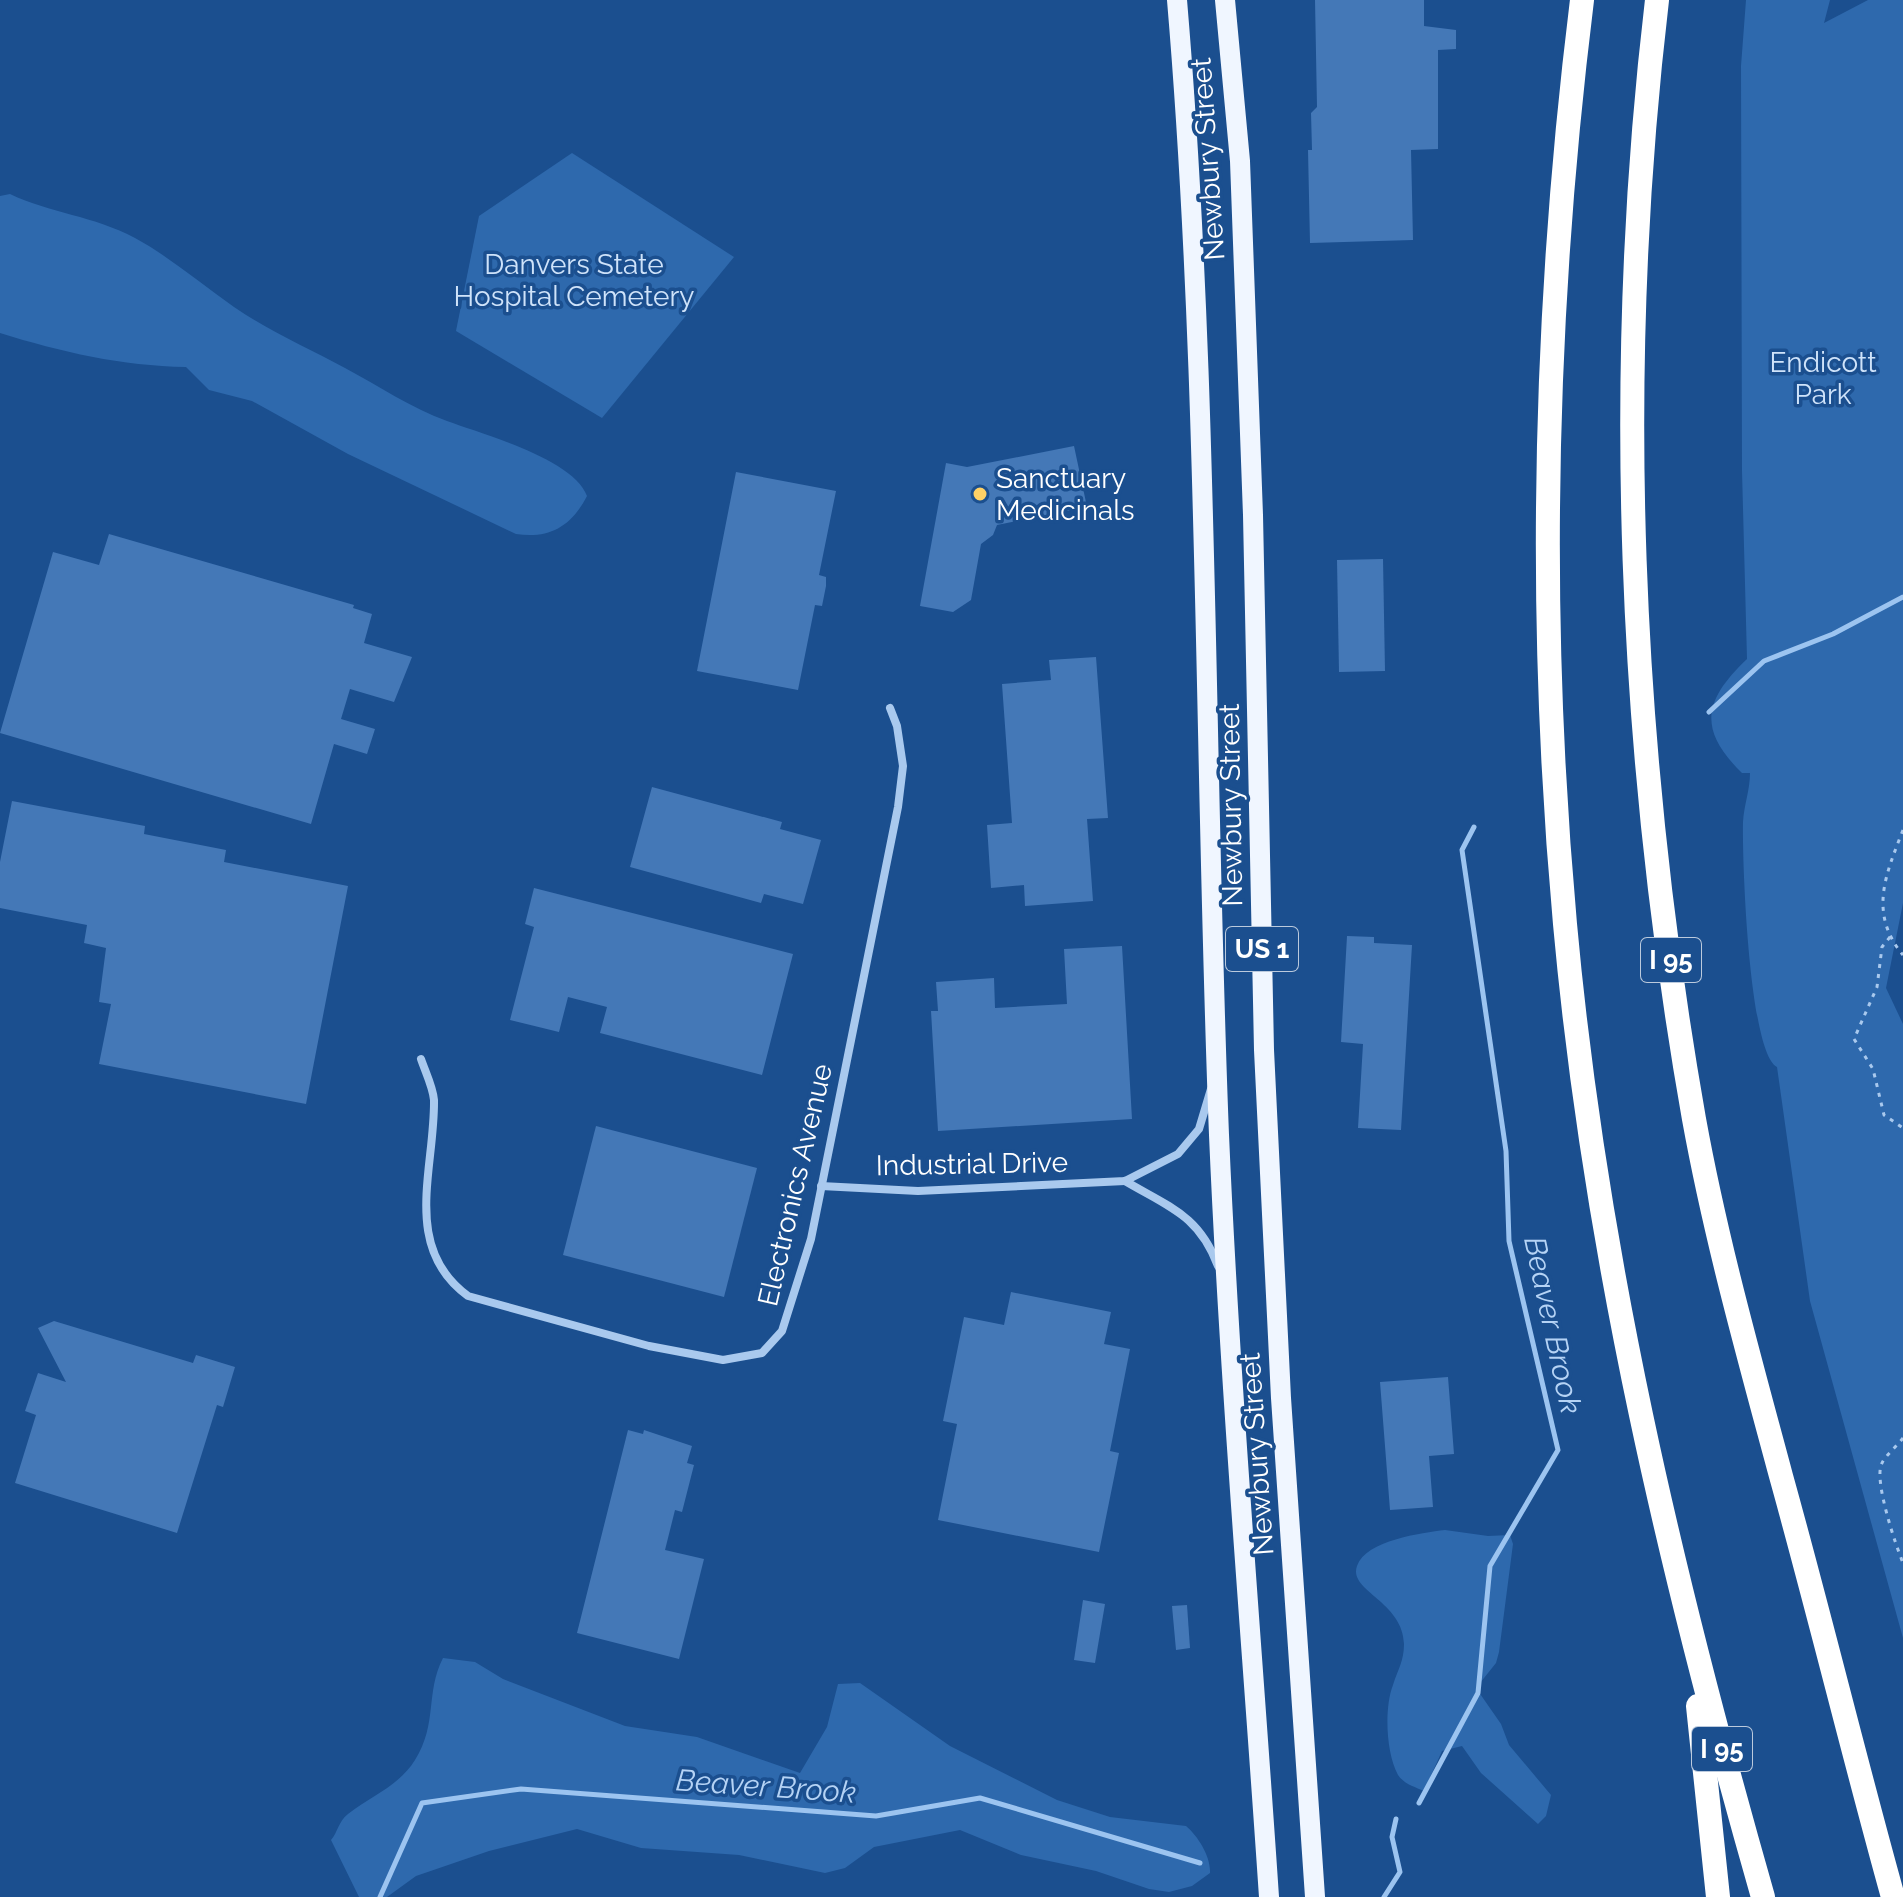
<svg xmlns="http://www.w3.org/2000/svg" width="1903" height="1897" viewBox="0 0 1903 1897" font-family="Raleway,sans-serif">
	<rect width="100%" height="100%" fill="#1b4f8f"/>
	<!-- green -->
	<g fill="#2e69ad">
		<path d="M1746 0H1830L1824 23 1868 0H1903V903L1886 988 1903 1024V1638L1810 1301 1777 1067C1749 1053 1742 859 1743 822 1744 805 1750 790 1750 773H1742C1697 729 1704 700 1747 659L1742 471 1741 66Z"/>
		<path d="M572 153 734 257 602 418 456 331 479 216Z"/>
		<path d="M10 194C50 213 94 216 135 238 170 257 201 284 234 307 269 331 308 348 345 368 379 386 411 408 447 421 482 434 574 459 587 496 571 527 549 539 516 534L348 454 252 401 209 390 186 367C122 366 61 352 0 333V196Z"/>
		<path d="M1445 1530 1488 1536 1510 1535 1513 1544 1499 1652 1496 1663 1476 1688 1501 1724 1509 1745 1551 1795 1546 1816 1538 1824 1481 1773 1462 1746 1442 1751 1424 1791C1415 1787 1404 1784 1398 1775 1386 1753 1384 1708 1393 1685 1398 1669 1404 1661 1404 1644 1403 1601 1348 1591 1357 1566 1366 1540 1422 1533 1445 1530Z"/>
		<path d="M443 1658 475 1662 503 1679 625 1726 697 1737 800 1773 827 1727 838 1684 860 1683 950 1746 1057 1800 1110 1817 1186 1826C1198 1836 1211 1857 1210 1873L1192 1886 1169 1892 1149 1889 1096 1871 1021 1855 960 1830 874 1847 845 1868 825 1873 739 1855 641 1848 577 1829 489 1851 416 1876 387 1897H359L331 1840C338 1832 338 1822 348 1814 371 1796 399 1786 415 1760 438 1723 425 1693 443 1658Z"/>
	</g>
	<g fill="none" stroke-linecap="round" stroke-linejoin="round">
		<!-- stream -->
		<g stroke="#9cc4f0" stroke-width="5">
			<path d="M1709 712 1764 661 1833 634 1903 597"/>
			<path d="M1419 1803 1478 1693 1490 1566 1558 1450 1509 1241 1506 1151 1462 850 1474 827"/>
			<path d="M380 1897 422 1803 521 1789 876 1816 980 1798 1200 1863"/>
			<path d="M1384 1897 1400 1872 1392 1837 1396 1819"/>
		</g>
	</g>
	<!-- building -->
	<g fill="#4478b7">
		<path d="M1315 0H1424V26L1456 30V49L1438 50V149L1411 150 1413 240 1310 243 1308 150H1312L1311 113 1317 107Z"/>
		<path d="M1074 446 1087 507 997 525 993 535 981 544 971 600 953 612 920 606 946 463 967 467Z"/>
		<path d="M736 472 836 491 819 575 826 577V586L822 606 815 605 798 690 697 671Z"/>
		<path d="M109 534 354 605 353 608 372 614 364 643 412 657 394 702 350 689 341 719 375 729 367 754 334 744 311 824 0 733 53 552 99 565Z"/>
		<path d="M1383 559 1385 671 1339 672 1337 560Z"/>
		<path d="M1096 657 1108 818 1087 819 1093 901 1025 906 1024 885 991 888 987 825 1012 823 1002 684 1051 680 1049 660Z"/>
		<path d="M652 787 782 822 780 829 821 840 803 904 764 894 761 903 630 867Z"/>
		<path d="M12 801 145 826 144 834 226 850 224 862 348 886 306 1104 99 1064 111 1004 99 1002 106 948 84 943 87 925 0 908V862Z"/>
		<path d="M534 888 793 954 762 1075 600 1033 607 1007 568 997 559 1032 510 1020 534 927 525 924Z"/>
		<path d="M1347 936 1374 937V943L1412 945 1401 1130 1358 1128 1363 1044 1341 1042Z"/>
		<path d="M1122 946 1132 1119 938 1131 931 1011H938L936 982 994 978 995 1008 1067 1004 1064 949Z"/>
		<path d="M596 1126 757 1168 724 1297 563 1255Z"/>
		<path d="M1011 1292 1111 1312 1104 1344 1130 1349 1110 1451 1119 1453 1099 1552 938 1520 957 1424 943 1421 964 1317 1004 1325Z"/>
		<path d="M54 1321 193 1363 196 1355 235 1367 223 1407 217 1405 177 1533 15 1483 36 1415 25 1411 38 1373 66 1382 38 1328Z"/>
		<path d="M1448 1377 1454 1454 1429 1456 1433 1507 1390 1510 1380 1382Z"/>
		<path d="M628 1430 643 1434 644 1430 692 1446 687 1463 694 1465 682 1512 675 1510 665 1550 704 1559 679 1659 577 1633Z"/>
		<path d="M1083 1600 1105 1604 1095 1663 1074 1660Z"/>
		<path d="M1187 1605 1190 1648 1176 1650 1172 1606Z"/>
	</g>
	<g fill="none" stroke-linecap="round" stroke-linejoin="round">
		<!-- path -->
		<g stroke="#a9c9ee" stroke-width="3" stroke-dasharray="4 6" stroke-linecap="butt">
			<path d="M1903 830C1886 874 1868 913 1903 955"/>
			<path d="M1890 937 1882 947 1877 987 1854 1039 1873 1069 1884 1115 1903 1128"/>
			<path d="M1903 1438C1897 1446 1886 1455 1882 1463 1873 1479 1896 1546 1903 1563"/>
		</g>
		<!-- minor -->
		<g stroke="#a9c9ee" stroke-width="8">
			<path d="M421 1059C425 1071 433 1087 434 1100 435 1169 401 1247 468 1296L649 1346 723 1360 762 1353 782 1331 811 1239 898 807 903 766 897 726 890 708"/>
			<path d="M1125 1181C1169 1207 1199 1215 1218 1266"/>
			<path d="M821 1186 918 1191 1125 1181 1178 1154 1199 1129 1211 1089"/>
		</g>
		<!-- primary -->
		<g stroke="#f0f6ff" stroke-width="20">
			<path d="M1177 0C1209 378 1204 756 1219 1135 1230 1389 1252 1643 1269 1897"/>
			<path d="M1225 0 1240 161 1253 515 1264 1050 1281 1398 1315 1897"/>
		</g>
		<!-- motorway -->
		<g stroke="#fff" stroke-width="24">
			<path d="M1582 0C1544 306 1537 617 1565 924 1595 1255 1672 1579 1763 1897"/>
			<path d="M1657 0C1613 371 1629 751 1694 1119 1716 1240 1749 1357 1781 1476 1820 1616 1854 1757 1893 1897"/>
			<path d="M1698 1706 1718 1897"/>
		</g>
	</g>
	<!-- markers -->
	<circle fill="#ffd166" stroke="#1b4f8f" stroke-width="3" cx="980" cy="494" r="8"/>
	<g text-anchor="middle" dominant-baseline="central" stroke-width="7" stroke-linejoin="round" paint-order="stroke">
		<!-- shield labels -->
		<g fill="#1b4f8f" stroke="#bbcadd" stroke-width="2">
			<rect x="1226" y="927" width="72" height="44" rx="6"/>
			<rect x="1641" y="938" width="60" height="44" rx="6"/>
			<rect x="1692" y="1727" width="60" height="44" rx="6"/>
		</g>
		<g font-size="26" font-weight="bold" fill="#fff">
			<text x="1262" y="949">US 1</text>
			<text x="1671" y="960">I 95</text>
			<text x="1722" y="1749">I 95</text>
		</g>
		<!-- street labels -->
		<g font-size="28" fill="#fff" stroke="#1b4f8f">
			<text transform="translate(1208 159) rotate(-94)">Newbury Street</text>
			<text transform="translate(1231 805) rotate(-91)">Newbury Street</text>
			<text transform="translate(972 1164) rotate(-1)">Industrial Drive</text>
			<text transform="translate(795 1185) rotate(-77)">Electronics Avenue</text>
			<text transform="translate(1257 1454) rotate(-94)">Newbury Street</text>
		</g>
		<!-- park labels -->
		<g font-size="28" fill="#cfe3fa" stroke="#1b4f8f">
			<text x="574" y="264">Danvers State<tspan x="574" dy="32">Hospital Cemetery</tspan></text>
			<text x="1823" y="362">Endicott<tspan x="1823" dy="32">Park</tspan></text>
		</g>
		<!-- poi labels -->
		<g font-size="28" fill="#fff" stroke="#1b4f8f" text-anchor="start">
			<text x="996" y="478">Sanctuary<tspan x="996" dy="32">Medicinals</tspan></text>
		</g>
		<!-- water labels -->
		<g font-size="30" font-style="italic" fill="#b5d3f5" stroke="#1b4f8f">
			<text transform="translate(1553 1325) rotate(78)">Beaver Brook</text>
			<text transform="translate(766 1786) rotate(4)">Beaver Brook</text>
		</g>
	</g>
</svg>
